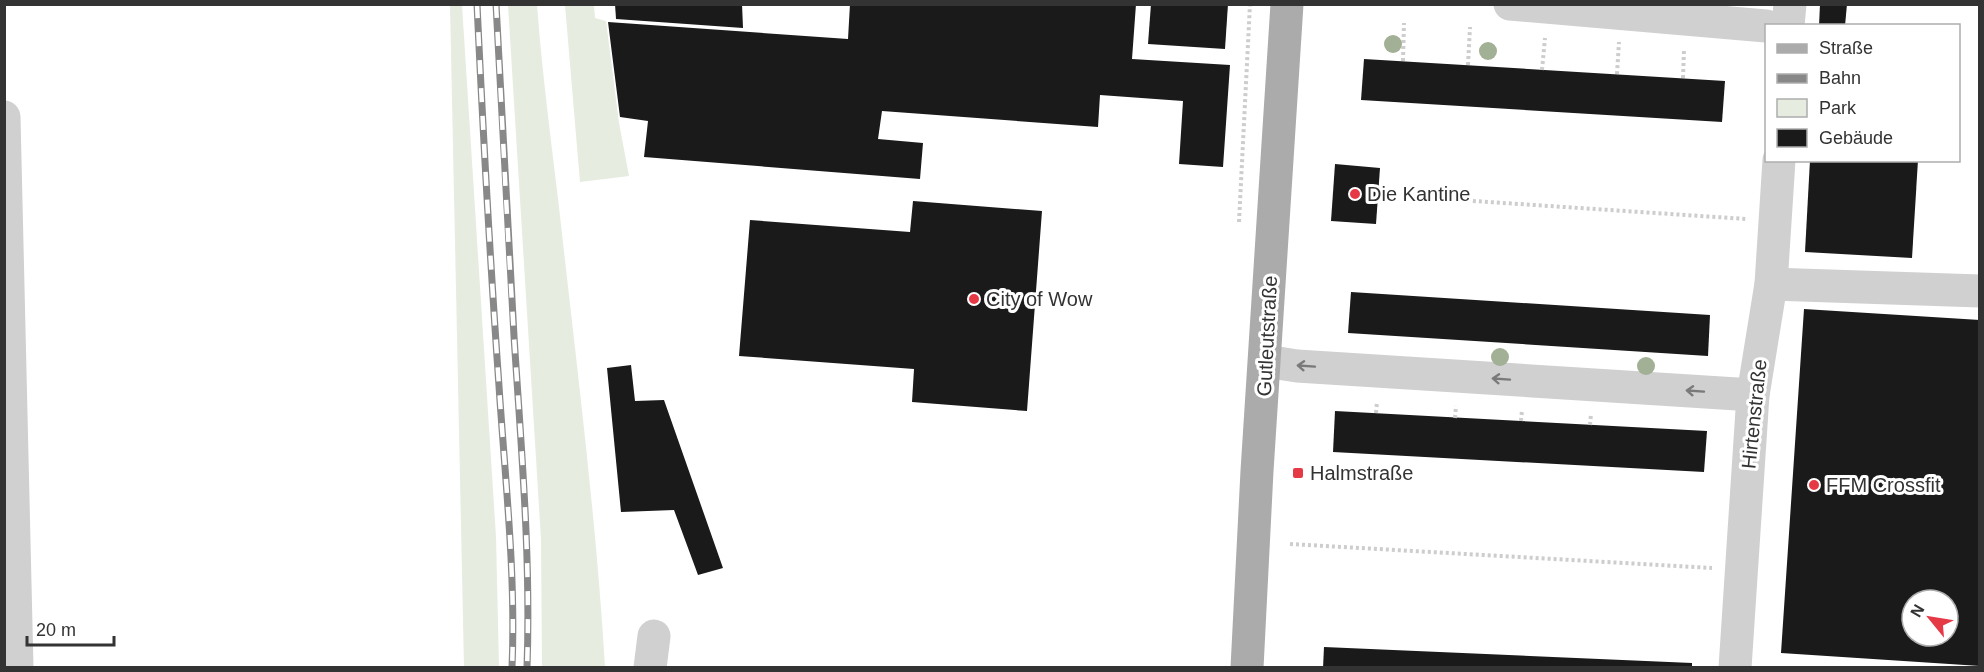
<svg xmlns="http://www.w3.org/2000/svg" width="1984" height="672" viewBox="0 0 1984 672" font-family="Helvetica,sans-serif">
	<rect width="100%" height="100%" fill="#fff"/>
	<!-- green -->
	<g fill="#e6ecdf">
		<path d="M450 5H462L496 537 499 667H464Z"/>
		<path d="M508 5H537C542 72 551 140 559 207 576 361 596 514 605 667H542L541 539Z"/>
		<path d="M565 5H594L595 18 606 21 619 123 629 176 580 182Z"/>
	</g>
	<!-- building -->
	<g fill="#1a1a1a" fill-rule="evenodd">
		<path d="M615 4H742L743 28 616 19Z"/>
		<path d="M850 4H1136L1132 59 1230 65 1223 167 1179 164 1183 101 1100 95 1098 127 882 111 878 139 923 143 920 179 644 157 648 121 620 117 608 22 848 39Z"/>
		<path d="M1151 4H1228L1225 49 1148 44Z"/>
		<path d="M1820 4H1847L1845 26H1819Z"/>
		<path d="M1364 59 1725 81 1722 122 1361 100Z"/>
		<path d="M1810 160H1918L1912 258 1805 252Z"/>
		<path d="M1335 164 1380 168 1376 224 1331 221Z"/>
		<path d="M913 201 1042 211 1027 411 912 402 914 369 739 356 750 220 910 232Z"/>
		<path d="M1351 292 1710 315 1708 356 1348 333Z"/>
		<path d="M1804 309 1980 320V666L1781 653ZM1912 600H1948V636H1912Z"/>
		<path d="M631 365 635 401 664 400 723 568 698 575 674 510 621 512 607 368Z"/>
		<path d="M1335 411 1707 431 1704 472 1333 452Z"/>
		<path d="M1324 647 1692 663V668H1323Z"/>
	</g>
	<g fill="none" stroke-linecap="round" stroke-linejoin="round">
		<!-- path -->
		<g stroke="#cdcdcd" stroke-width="4" stroke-dasharray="3 3" stroke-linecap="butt">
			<path d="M1403 61 1404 23"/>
			<path d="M1468 65 1470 27"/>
			<path d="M1542 70 1545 38"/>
			<path d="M1617 74 1619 42"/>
			<path d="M1683 78 1684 49"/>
			<path d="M1413 197 1746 219"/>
			<path d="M1239 222 1250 4"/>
			<path d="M1376 413 1377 402"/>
			<path d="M1455 418 1456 406"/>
			<path d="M1521 421 1522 410"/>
			<path d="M1590 425 1591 414"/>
			<path d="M1290 544 1712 568"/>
		</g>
		<!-- minor -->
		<g stroke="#d0d0d0" stroke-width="33">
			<path d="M1510 4 1766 26"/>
			<path d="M1788 26 1790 4"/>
			<path d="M4 117 17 668"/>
			<path d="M1771 284 1980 291"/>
			<path d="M1265 361 1297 366 1753 395"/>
			<path d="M650 668 654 636"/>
			<path d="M1735 668 1753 395 1771 284 1779 160"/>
		</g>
		<!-- major -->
		<path stroke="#ababab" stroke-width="33" d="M1247 668 1257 471 1287 4"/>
		<defs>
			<g id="rail">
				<path d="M477 4C483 132 490 259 499 386 505 479 516 574 512 668"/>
				<path d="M496 4C502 115 507 226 514 336 521 446 531 557 527 668"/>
			</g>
		</defs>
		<!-- rail casing -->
		<use href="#rail" stroke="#888" stroke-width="7"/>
		<!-- rail -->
		<use href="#rail" stroke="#fff" stroke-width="4.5" stroke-dasharray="14" stroke-linecap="butt"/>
	</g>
	<!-- trees -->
	<g fill="#a2b095">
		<circle cx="1393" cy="44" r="9"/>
		<circle cx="1488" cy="51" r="9"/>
		<circle cx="1500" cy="357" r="9"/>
		<circle cx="1646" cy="366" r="9"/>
	</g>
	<!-- one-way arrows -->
	<defs><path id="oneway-shaft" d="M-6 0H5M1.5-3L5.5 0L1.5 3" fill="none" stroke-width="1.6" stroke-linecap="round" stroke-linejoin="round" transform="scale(1.5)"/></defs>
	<g stroke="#7a7a7a">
		<use href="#oneway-shaft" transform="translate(1306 366) rotate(-176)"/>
		<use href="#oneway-shaft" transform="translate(1501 379) rotate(-176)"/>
		<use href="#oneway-shaft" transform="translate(1695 391) rotate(-176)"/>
	</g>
	<!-- markers -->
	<g fill="#e63946" stroke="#fff" stroke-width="2">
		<circle cx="1355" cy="194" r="6"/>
		<circle cx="974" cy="299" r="6"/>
		<rect x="1292" y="467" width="12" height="12" rx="3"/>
		<circle cx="1814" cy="485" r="6"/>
	</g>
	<g text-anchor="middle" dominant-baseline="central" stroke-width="6" stroke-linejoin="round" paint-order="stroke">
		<!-- poi labels -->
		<g font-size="20" fill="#333" stroke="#fff" text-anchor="start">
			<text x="1367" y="194">Die Kantine</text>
			<text x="986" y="299">City of Wow</text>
			<text x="1310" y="473">Halmstraße</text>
			<text x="1826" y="485">FFM Crossfit</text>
		</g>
		<!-- street labels -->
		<g font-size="20" fill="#333" stroke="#fff">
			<text transform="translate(1267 336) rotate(-87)">Gutleutstraße</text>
			<text transform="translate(1754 414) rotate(-84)">Hirtenstraße</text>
		</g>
	</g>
	<!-- border -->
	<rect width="1984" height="672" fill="none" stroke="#333333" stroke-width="12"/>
	<!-- legend -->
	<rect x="1765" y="24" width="195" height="138" fill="#ffffff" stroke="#adadad" stroke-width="1.5"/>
	<rect x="1777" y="44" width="30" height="9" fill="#ababab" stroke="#adadad" stroke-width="1.5"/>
	<text x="1819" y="54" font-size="18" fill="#333333">Straße</text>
	<rect x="1777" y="74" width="30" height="9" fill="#888888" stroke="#adadad" stroke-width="1.5"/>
	<text x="1819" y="84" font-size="18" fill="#333333">Bahn</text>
	<rect x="1777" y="99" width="30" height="18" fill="#e6ecdf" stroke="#adadad" stroke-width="1.5"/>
	<text x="1819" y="114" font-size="18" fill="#333333">Park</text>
	<rect x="1777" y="129" width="30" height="18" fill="#1a1a1a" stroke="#adadad" stroke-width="1.5"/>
	<text x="1819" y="144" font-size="18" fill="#333333">Gebäude</text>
	<!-- north arrow -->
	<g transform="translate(1930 618) rotate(300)"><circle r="28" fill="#ffffff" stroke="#adadad" stroke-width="1.5"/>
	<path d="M0-4.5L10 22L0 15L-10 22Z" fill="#e63946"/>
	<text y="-9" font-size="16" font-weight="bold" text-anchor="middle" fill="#333333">N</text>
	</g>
	<!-- scale -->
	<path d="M27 636v9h87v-9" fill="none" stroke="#333333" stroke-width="3"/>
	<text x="36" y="636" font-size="18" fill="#333333" stroke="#ffffff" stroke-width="4.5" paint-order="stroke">20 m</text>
</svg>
